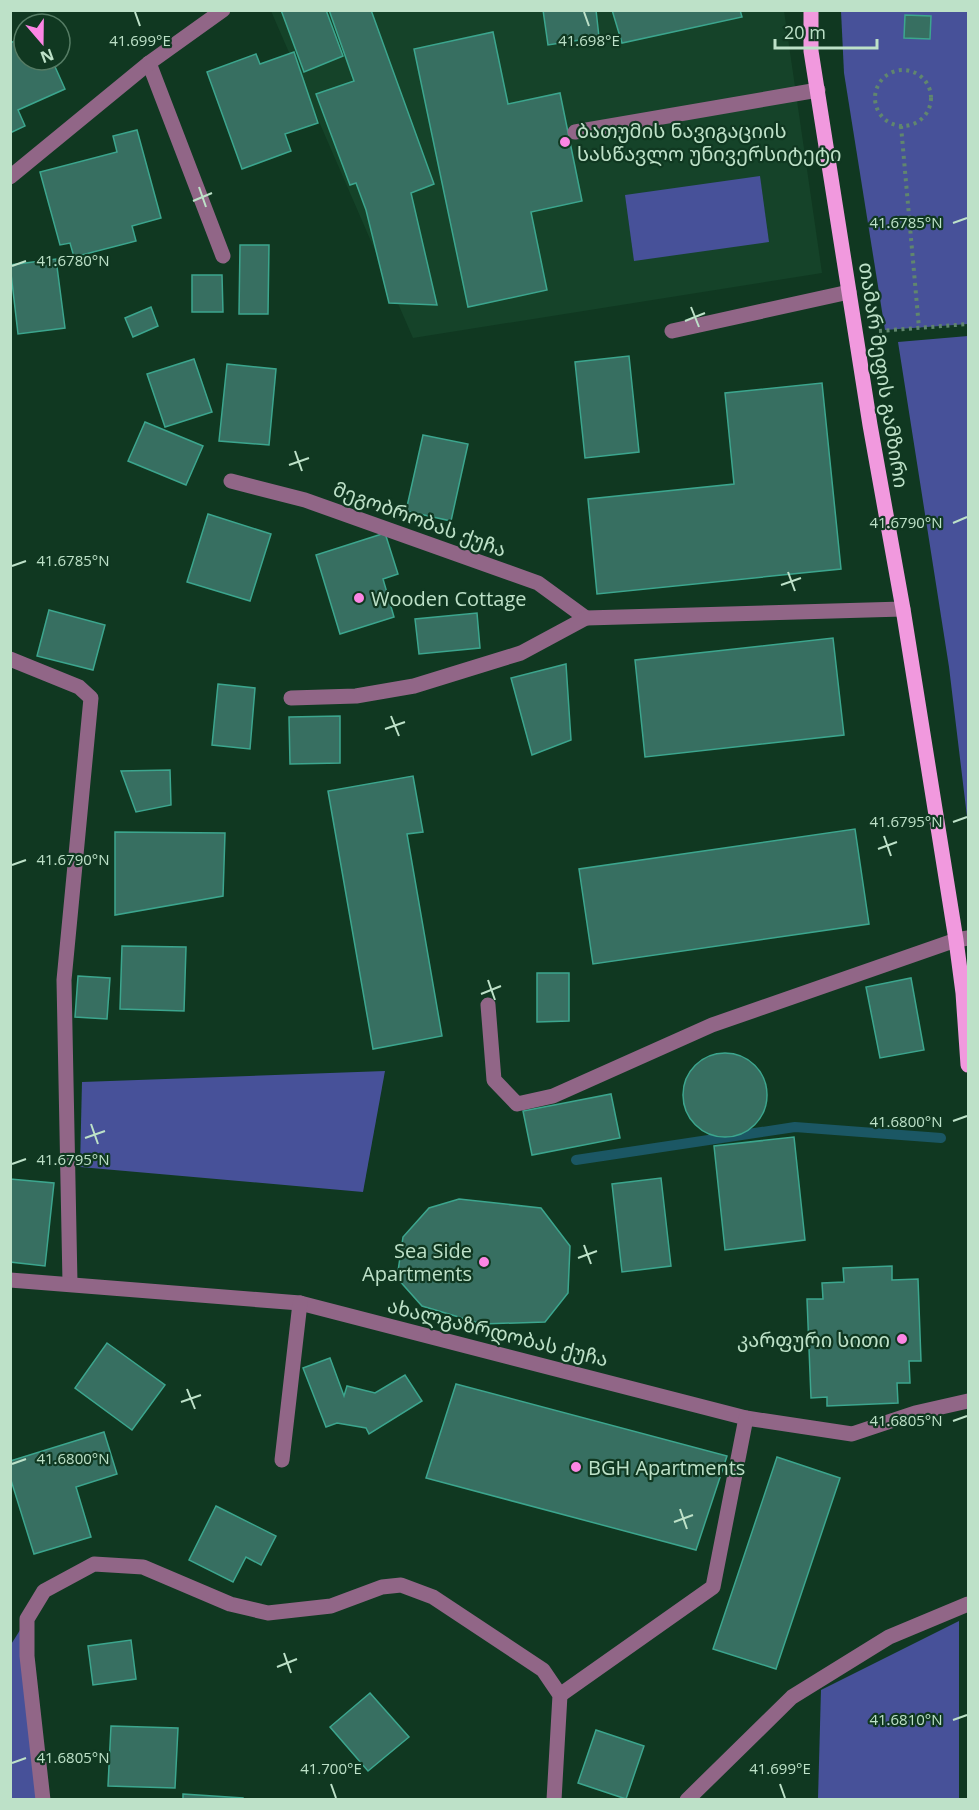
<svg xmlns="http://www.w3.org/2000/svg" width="979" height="1810" viewBox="0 0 979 1810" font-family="'Open Sans','Noto Sans Georgian',sans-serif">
	<rect width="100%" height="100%" fill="#103821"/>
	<!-- built -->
	<path fill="#154329" d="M271 11H784L822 273 413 338Z"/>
	<!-- green -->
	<g fill="#475199">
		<path d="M841 11H968V324L885 330 844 73Z"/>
		<path d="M760 176 769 242 634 261 625 195Z"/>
		<path d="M968 336V825L949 667 898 342Z"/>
		<path d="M385 1071 363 1192 80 1167 82 1082Z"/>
		<path d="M27 1619 43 1799H11L10 1646Z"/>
		<path d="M959 1621V1799H818L821 1690Z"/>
	</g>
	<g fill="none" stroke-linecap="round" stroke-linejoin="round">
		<!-- stream -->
		<path stroke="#1b5764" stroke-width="10" d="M576 1160 795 1127 941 1138"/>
	</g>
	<!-- building -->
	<g fill="#376f61" stroke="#3ca68e" stroke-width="1.5">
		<path d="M281 10H326L343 56 304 72Z"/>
		<path d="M329 10H371L434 184 411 193 437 305 389 303 366 210 356 183 350 185 316 94 354 81Z"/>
		<path d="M543 10H596L599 37 548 45Z"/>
		<path d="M612 10H740L742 17 622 43Z"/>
		<path d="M905 15 931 16 930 39 904 38Z"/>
		<path d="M493 32 508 104 560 93 582 201 531 212 547 290 468 307 414 49Z"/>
		<path d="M24 37V60H52L65 89 18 110 25 126 10 133V43Z"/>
		<path d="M294 52 318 123 285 134 291 151 242 169 207 72 256 54 260 64Z"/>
		<path d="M137 130 161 218 132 226 136 241 74 257 70 243 60 245 40 172 117 152 113 136Z"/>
		<path d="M240 245H269L268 314H239Z"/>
		<path d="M56 259 65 328 18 334 10 265Z"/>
		<path d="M192 275H222L223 312H192Z"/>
		<path d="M151 307 158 326 133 337 125 318Z"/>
		<path d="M629 356 639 452 585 458 575 362Z"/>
		<path d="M194 359 212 412 165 427 147 374Z"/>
		<path d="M227 364 276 369 269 445 219 441Z"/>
		<path d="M822 383 841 569 597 594 588 499 734 484 725 393Z"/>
		<path d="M145 422 203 446 186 485 128 461Z"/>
		<path d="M423 435 468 444 451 521 406 511Z"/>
		<path d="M208 514 271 534 250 601 187 582Z"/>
		<path d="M385 533 398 574 383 579 394 617 340 634 316 555Z"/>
		<path d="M49 610 105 625 93 670 37 656Z"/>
		<path d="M477 613 480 648 419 654 415 619Z"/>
		<path d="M833 638 844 735 645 757 635 660Z"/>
		<path d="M566 664 571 740 532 755 511 678Z"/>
		<path d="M218 684 255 688 250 749 212 745Z"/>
		<path d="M340 716V763L290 764 289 717Z"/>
		<path d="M170 770 171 805 136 812 121 771Z"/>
		<path d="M413 776 423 832 407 834 442 1036 373 1049 328 791Z"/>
		<path d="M855 829 869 924 593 964 579 869Z"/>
		<path d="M115 832 225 833 223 896 115 915Z"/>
		<path d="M122 946 186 947 184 1011 120 1009Z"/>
		<path d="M537 973H569V1021L537 1022Z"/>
		<path d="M78 976 110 978 107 1019 75 1017Z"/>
		<path d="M911 978 924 1050 880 1058 866 987Z"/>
		<circle cx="725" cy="1095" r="42"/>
		<path d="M611 1094 620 1138 532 1155 523 1111Z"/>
		<path d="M794 1137 805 1240 725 1250 714 1146Z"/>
		<path d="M661 1178 671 1266 622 1272 612 1184Z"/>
		<path d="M10 1179 54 1183 45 1266 10 1262Z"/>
		<path d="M459 1199 541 1208 570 1246 568 1293 545 1322 482 1324 422 1306 397 1278 403 1237 429 1208Z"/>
		<path d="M892 1266V1280L918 1279 921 1361H909L910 1383H897L898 1403 827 1406V1397L811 1398 807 1299H823L822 1283 844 1282 843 1268Z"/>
		<path d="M107 1343 165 1385 132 1430 75 1388Z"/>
		<path d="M330 1358 344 1396 347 1386 375 1393 405 1375 422 1401 369 1434 366 1428 337 1423 326 1427 303 1368Z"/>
		<path d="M456 1384 727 1456 696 1550 426 1478Z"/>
		<path d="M104 1432 117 1474 76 1487 91 1537 34 1554 10 1477V1461Z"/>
		<path d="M777 1457 840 1478 776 1669 713 1649Z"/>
		<path d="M216 1506 276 1536 261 1565 246 1557 233 1582 189 1560Z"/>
		<path d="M131 1640 136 1679 93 1685 88 1646Z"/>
		<path d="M370 1693 409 1737 368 1771 330 1727Z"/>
		<path d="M111 1726 178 1728 175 1788 108 1786Z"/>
		<path d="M596 1730 644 1746 626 1799 578 1783Z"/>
		<path d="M183 1794 243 1798V1800H183Z"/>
	</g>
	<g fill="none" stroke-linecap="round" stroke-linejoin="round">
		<!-- path -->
		<g stroke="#60866e" stroke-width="4" stroke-dasharray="3 4.5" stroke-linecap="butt">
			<circle cx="903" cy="98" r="28"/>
			<path d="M901 126 919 328"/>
			<path d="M879 331 968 324"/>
		</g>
		<!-- minor -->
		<g stroke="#916687" stroke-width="15">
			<path d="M149 63 223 256"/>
			<path d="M575 132 818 90"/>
			<path d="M10 177 149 63 223 10"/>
			<path d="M672 331 849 292"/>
			<path d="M231 481 305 500 538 583 586 618"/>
			<path d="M10 659 79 687 91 698 64 980 70 1283"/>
			<path d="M291 698 356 696 414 686 521 653 586 618 903 609"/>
			<path d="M488 1005 494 1080 517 1104 553 1096 712 1025 956 940 968 938"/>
			<path d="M10 1280 300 1303 746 1418 852 1434 915 1413 968 1401"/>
			<path d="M282 1460 300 1303"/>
			<path d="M560 1695 713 1587 746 1418"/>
			<path d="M43 1800 27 1656V1619L44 1591 94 1564 143 1567 230 1604 268 1613 331 1606 382 1587 401 1585 433 1597 543 1670 560 1695 554 1800"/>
			<path d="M687 1800 792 1697 889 1637 968 1604"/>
		</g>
		<!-- major -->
		<path stroke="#f199de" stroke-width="15" d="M811 10V51L870 425 903 609 956 940 963 993 968 1065"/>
	</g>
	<!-- ticks -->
	<path fill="none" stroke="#bde1c8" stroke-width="2" d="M135 12 140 26M584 12 589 26M199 187 206 207M193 201 212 193M953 223 967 218M12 266 26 261M691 307 699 327M685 321 705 313M295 451 302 471M289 465 309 458M953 523 967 517M12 566 26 561M788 572 795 591M781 585 801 578M391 716 399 736M385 729 405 722M953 822 967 817M884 836 891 856M878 849 897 842M12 865 26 860M488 980 495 1000M481 994 501 986M953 1121 967 1116M91 1124 98 1144M85 1138 105 1131M12 1164 26 1159M584 1245 591 1264M578 1258 597 1251M187 1389 195 1409M181 1402 201 1395M953 1421 967 1416M12 1464 26 1459M680 1509 687 1529M674 1522 693 1515M284 1653 291 1673M277 1667 297 1659M953 1720 967 1715M12 1763 26 1758M331 1784 336 1798M780 1784 785 1798"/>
	<!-- markers -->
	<g fill="#fc86e4" stroke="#103821" stroke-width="2">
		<circle cx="565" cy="142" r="6"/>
		<circle cx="359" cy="598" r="6"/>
		<circle cx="484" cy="1262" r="6"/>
		<circle cx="902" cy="1339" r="6"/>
		<circle cx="576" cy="1467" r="6"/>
	</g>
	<g text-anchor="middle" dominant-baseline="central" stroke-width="4.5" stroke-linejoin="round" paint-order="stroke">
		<!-- poi labels -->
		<g font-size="20" fill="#bde1c8" stroke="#103821" text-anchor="start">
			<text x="577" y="130">ბათუმის ნავიგაციის<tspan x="577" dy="23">სასწავლო უნივერსიტეტი</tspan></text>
			<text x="371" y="598">Wooden Cottage</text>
			<text x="472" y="1250" text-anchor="end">Sea Side<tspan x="472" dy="23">Apartments</tspan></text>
			<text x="890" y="1339" text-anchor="end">კარფური სითი</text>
			<text x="588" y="1467">BGH Apartments</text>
		</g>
		<!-- street labels -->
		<g font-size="20" fill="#bde1c8" stroke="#103821">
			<text transform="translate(884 375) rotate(81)">თამარ მეფის გამზირი</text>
			<text transform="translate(420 519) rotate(20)">მეგობრობას ქუჩა</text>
			<text transform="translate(498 1332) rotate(14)">ახალგაზრდობას ქუჩა</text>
		</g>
	</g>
	<g font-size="15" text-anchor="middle" fill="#bde1c8" stroke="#103821" stroke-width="4.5" stroke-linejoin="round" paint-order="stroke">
		<text x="140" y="46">41.699°E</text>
		<text x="589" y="46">41.698°E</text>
		<text x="906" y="228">41.6785°N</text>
		<text x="73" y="266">41.6780°N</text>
		<text x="906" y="528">41.6790°N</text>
		<text x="73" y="566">41.6785°N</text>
		<text x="906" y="827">41.6795°N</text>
		<text x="73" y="865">41.6790°N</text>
		<text x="906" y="1127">41.6800°N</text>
		<text x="73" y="1165">41.6795°N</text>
		<text x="906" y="1426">41.6805°N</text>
		<text x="73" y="1464">41.6800°N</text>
		<text x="906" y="1725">41.6810°N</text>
		<text x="73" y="1763">41.6805°N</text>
		<text x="331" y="1774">41.700°E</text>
		<text x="780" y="1774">41.699°E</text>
	</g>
	<!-- border -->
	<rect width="979" height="1810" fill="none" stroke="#bde1c8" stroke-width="24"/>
	<!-- north arrow -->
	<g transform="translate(42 42) rotate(160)"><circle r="28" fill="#103821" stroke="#557c64" stroke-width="1.5"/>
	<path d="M0-4.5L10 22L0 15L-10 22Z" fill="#fc86e4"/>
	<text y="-9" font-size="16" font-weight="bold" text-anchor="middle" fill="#bde1c8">N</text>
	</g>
	<!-- scale -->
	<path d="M775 39v9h102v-9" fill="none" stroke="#bde1c8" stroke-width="3"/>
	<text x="784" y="39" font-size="18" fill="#bde1c8" stroke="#103821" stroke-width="4.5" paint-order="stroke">20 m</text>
</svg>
